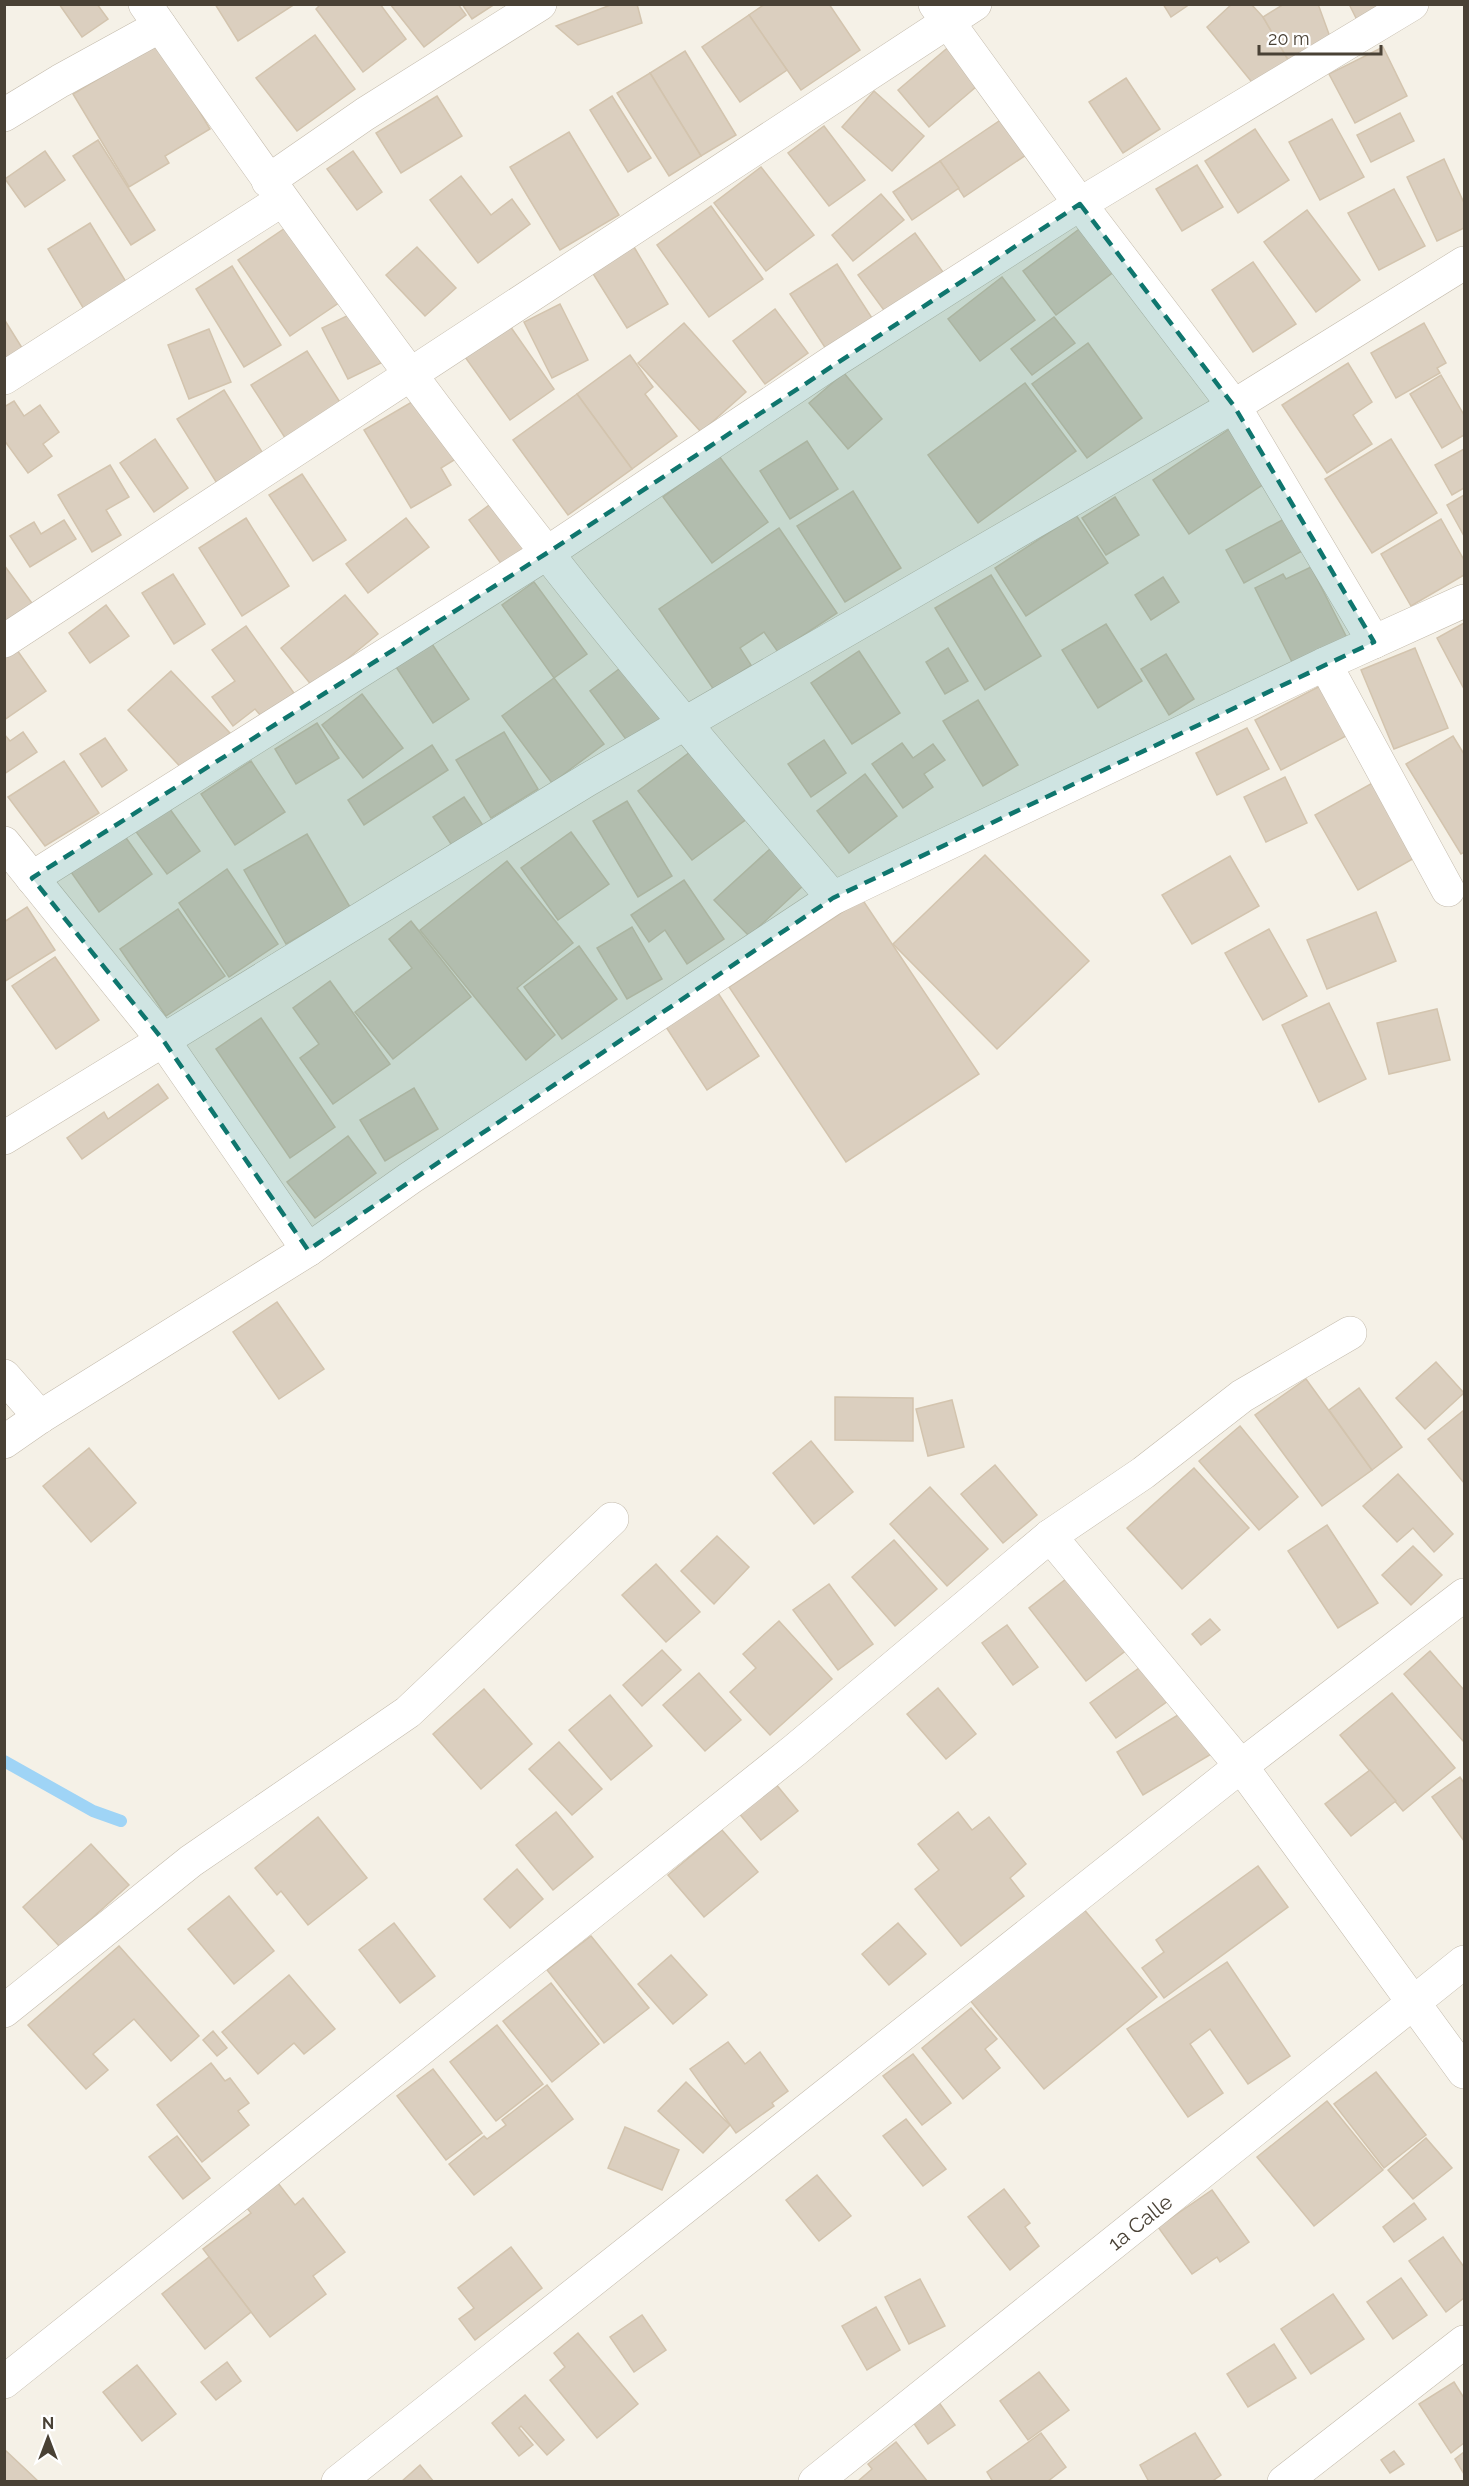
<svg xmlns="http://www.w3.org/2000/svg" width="1469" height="2486" viewBox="0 0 1469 2486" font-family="Raleway,sans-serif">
	<rect width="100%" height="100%" fill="#f5f1e7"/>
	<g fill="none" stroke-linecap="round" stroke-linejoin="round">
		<!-- stream -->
		<path stroke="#9fd4f6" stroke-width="12" d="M4 1761 93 1811 121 1821"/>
	</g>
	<!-- building -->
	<g fill="#dbcfbf" stroke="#d3c4ae" stroke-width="1.5">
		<path d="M59 4H97L108 19 82 37Z"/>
		<path d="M215 4H295L238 41Z"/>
		<path d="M321 4H380L406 39 363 72 316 9Z"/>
		<path d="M390 4H458L466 15 424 47Z"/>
		<path d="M462 4H495L472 19Z"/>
		<path d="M613 4H637L642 23 578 45 556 26Z"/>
		<path d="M765 4H829L860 50 801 90 749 15Z"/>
		<path d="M1163 4H1190L1171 17Z"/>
		<path d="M1232 4H1251L1263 17 1290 63 1255 86 1207 27Z"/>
		<path d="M1284 4H1318L1330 37 1290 63 1263 17Z"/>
		<path d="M1349 4H1389L1357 20Z"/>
		<path d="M749 15 787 70 740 102 702 47Z"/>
		<path d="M315 35 355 89 297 131 256 78Z"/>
		<path d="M159 43 210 129 165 156 169 163 129 187 73 94Z"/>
		<path d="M952 44 983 81 929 127 898 90Z"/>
		<path d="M1383 47 1407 96 1355 123 1329 74Z"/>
		<path d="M685 51 736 135 701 156 650 73Z"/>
		<path d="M650 73 701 156 669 176 617 93Z"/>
		<path d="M1126 78 1160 129 1123 153 1089 102Z"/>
		<path d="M874 91 924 136 892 171 842 127Z"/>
		<path d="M437 96 462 136 401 173 376 133Z"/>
		<path d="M612 96 651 158 628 172 590 110Z"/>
		<path d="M1400 113 1414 141 1371 162 1357 135Z"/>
		<path d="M1002 119 1026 155 964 197 940 161Z"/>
		<path d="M1332 119 1364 177 1320 200 1289 142Z"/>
		<path d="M824 126 865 180 829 206 788 153Z"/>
		<path d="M1255 129 1289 180 1238 213 1205 161Z"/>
		<path d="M569 132 619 215 560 250 510 167Z"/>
		<path d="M98 140 155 230 131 245 73 156Z"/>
		<path d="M45 151 65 180 25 207 5 179Z"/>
		<path d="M353 151 382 192 357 210 327 169Z"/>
		<path d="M1444 159 1464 203V228L1437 241 1407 177Z"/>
		<path d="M940 161 959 188 912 220 893 192Z"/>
		<path d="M1197 165 1223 207 1182 231 1156 189Z"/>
		<path d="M761 167 814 235 766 271 714 203Z"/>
		<path d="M461 176 491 215 512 199 530 224 478 263 430 200Z"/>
		<path d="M1394 189 1425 246 1379 270 1348 213Z"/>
		<path d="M881 194 904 220 853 261 832 235Z"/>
		<path d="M711 206 763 279 709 317 657 245Z"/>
		<path d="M1307 210 1360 280 1316 312 1264 242Z"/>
		<path d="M294 222 346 298 290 336 238 260Z"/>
		<path d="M90 223 131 290 88 316 48 249Z"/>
		<path d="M1086 224 1119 268 1056 315 1023 271Z"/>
		<path d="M915 233 943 272 886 313 858 275Z"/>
		<path d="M417 247 456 288 425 316 386 275Z"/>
		<path d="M634 247 668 304 627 328 592 272Z"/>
		<path d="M1253 262 1296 324 1253 352 1212 290Z"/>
		<path d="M837 264 872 318 826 349 790 294Z"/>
		<path d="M232 266 281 345 244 367 196 289Z"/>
		<path d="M1002 277 1035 320 980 361 948 319Z"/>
		<path d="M560 304 588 360 552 378 524 322Z"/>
		<path d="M775 309 808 353 765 384 733 341Z"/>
		<path d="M355 312 381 363 348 379 322 328Z"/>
		<path d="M1054 317 1075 343 1032 375 1011 349Z"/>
		<path d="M4 319 24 351 4 363Z"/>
		<path d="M684 323 746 392 701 432 638 363Z"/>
		<path d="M1424 323 1446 363 1437 368 1440 373 1396 398 1371 353Z"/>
		<path d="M510 326 554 389 510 420 465 357Z"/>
		<path d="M209 329 231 382 189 399 168 345Z"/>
		<path d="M1088 343 1142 418 1087 458 1032 384Z"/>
		<path d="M307 351 345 410 289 444 251 385Z"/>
		<path d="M630 355 653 387 645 394 677 436 632 469 577 394Z"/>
		<path d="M1348 363 1372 402 1353 415 1372 444 1327 473 1282 405Z"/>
		<path d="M844 373 882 419 848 449 809 403Z"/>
		<path d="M1441 375 1464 415V435L1442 448 1410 394Z"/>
		<path d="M1025 383 1076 451 978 523 928 455Z"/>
		<path d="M224 390 270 465 223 493 177 419Z"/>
		<path d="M577 394 632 469 568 515 513 440Z"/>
		<path d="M422 396 459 457 441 468 451 485 411 508 364 430Z"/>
		<path d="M14 401 24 416 40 405 59 432 43 444 52 456 28 473 4 440V407Z"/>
		<path d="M1234 426 1270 480 1189 534 1153 480Z"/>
		<path d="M155 439 188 488 154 512 120 463Z"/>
		<path d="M1391 439 1437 513 1372 553 1325 479Z"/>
		<path d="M807 441 838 489 790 519 760 471Z"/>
		<path d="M1464 449V488L1452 495 1435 465Z"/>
		<path d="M719 456 768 522 712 563 663 497Z"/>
		<path d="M110 465 129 497 106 510 121 535 92 552 58 495Z"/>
		<path d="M302 474 346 540 313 561 269 495Z"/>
		<path d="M853 491 901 568 845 602 797 526Z"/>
		<path d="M1464 495V536L1447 505Z"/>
		<path d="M500 497 537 545 505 569 469 520Z"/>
		<path d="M1115 497 1139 535 1106 555 1082 518Z"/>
		<path d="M1076 515 1108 563 1026 616 995 568Z"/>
		<path d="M246 518 289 586 242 616 199 548Z"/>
		<path d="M406 518 429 547 368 593 346 564Z"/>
		<path d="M1286 518 1304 550 1244 583 1226 550Z"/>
		<path d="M1441 519 1464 560V575L1411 606 1381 554Z"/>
		<path d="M64 520 76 539 30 567 10 536 34 522 41 534Z"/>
		<path d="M779 528 837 613 778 652 764 632 740 648 751 665 714 690 659 609Z"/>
		<path d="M4 565 37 610 4 633Z"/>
		<path d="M1311 567 1348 640 1294 666 1255 588 1283 574 1286 579Z"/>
		<path d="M173 574 205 624 174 644 142 593Z"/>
		<path d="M991 575 1041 656 985 690 935 608Z"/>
		<path d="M1163 577 1179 602 1151 620 1135 595Z"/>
		<path d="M534 582 587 654 554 678 502 605Z"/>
		<path d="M345 595 378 634 313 687 281 648Z"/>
		<path d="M106 605 129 636 90 663 69 633Z"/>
		<path d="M1464 623V689L1437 638Z"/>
		<path d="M1106 624 1142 681 1098 708 1062 650Z"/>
		<path d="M246 626 294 693 261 716 255 709 233 726 212 697 235 681 212 650Z"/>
		<path d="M432 644 469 699 433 723 396 667Z"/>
		<path d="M948 648 968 681 945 694 926 662Z"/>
		<path d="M1415 648 1448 728 1394 749 1361 670Z"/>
		<path d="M17 650 46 691 4 720V658Z"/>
		<path d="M859 651 900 713 852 744 811 683Z"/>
		<path d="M1166 654 1194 699 1169 715 1141 669Z"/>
		<path d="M627 663 666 715 628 742 590 691Z"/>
		<path d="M171 671 230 733 186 773 128 710Z"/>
		<path d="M554 678 604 744 552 783 502 716Z"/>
		<path d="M1322 685 1348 735 1281 770 1255 720Z"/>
		<path d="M362 694 403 748 363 778 322 725Z"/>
		<path d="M978 700 1018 765 983 786 943 721Z"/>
		<path d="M317 723 339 758 296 784 275 749Z"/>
		<path d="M1247 728 1269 769 1217 795 1196 753Z"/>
		<path d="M23 732 37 752 4 774V734L10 741Z"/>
		<path d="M504 732 538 789 491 818 456 760Z"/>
		<path d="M1453 736 1464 754V852L1461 854 1406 764Z"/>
		<path d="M105 738 127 770 102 787 80 754Z"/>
		<path d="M824 740 846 773 811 797 788 764Z"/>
		<path d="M902 743 913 758 933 744 945 760 924 774 933 787 903 808 872 764Z"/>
		<path d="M432 745 448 770 364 825 348 800Z"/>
		<path d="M694 749 748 818 692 860 638 791Z"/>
		<path d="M64 761 99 813 45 846 8 797Z"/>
		<path d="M251 761 285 812 235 845 201 794Z"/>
		<path d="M865 774 897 816 849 853 817 811Z"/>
		<path d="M1285 777 1307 823 1266 842 1244 797Z"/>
		<path d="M1376 781 1418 856 1358 890 1315 815Z"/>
		<path d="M464 797 484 827 453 847 433 817Z"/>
		<path d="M627 801 672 876 638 897 593 821Z"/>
		<path d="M167 805 200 851 167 874 134 829Z"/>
		<path d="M571 832 609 884 558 920 521 868Z"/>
		<path d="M307 834 350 907 286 944 244 870Z"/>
		<path d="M124 835 152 874 99 912 71 872Z"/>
		<path d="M771 848 805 884 749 936 714 900Z"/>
		<path d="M985 855 1089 961 997 1049 893 944Z"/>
		<path d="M1230 856 1259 906 1192 944 1162 895Z"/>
		<path d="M507 861 573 943 517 988 555 1035 526 1060 420 930Z"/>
		<path d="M227 869 278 944 229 977 179 903Z"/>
		<path d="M684 880 724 939 687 964 665 930 649 942 631 915Z"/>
		<path d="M862 899 979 1074 846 1162 729 987Z"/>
		<path d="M27 907 55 950 4 982V922Z"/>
		<path d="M178 909 225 976 166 1016 120 949Z"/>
		<path d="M1376 912 1396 961 1327 989 1307 940Z"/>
		<path d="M411 921 471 997 393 1059 355 1012 412 968 389 939Z"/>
		<path d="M632 927 662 979 627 999 597 948Z"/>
		<path d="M1269 929 1307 996 1263 1020 1225 953Z"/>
		<path d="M579 946 617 999 562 1039 524 987Z"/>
		<path d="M55 957 99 1020 56 1049 12 986Z"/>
		<path d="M330 981 390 1064 333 1104 300 1058 319 1044 293 1008Z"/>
		<path d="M718 993 759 1056 707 1090 666 1027Z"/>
		<path d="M1329 1003 1366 1079 1319 1102 1282 1025Z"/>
		<path d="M1437 1009 1450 1060 1389 1074 1377 1023Z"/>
		<path d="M261 1018 335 1127 290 1158 216 1049Z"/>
		<path d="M158 1084 168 1098 82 1159 67 1138 104 1112 108 1119Z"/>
		<path d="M414 1088 438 1129 385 1161 360 1120Z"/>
		<path d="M348 1136 376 1173 315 1218 287 1182Z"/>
		<path d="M277 1302 324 1369 279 1399 233 1332Z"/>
		<path d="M1436 1362 1464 1393 1425 1429 1396 1398Z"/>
		<path d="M1306 1379 1372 1470 1322 1506 1255 1415Z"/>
		<path d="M1359 1388 1402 1447 1372 1470 1329 1410Z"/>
		<path d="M835 1397 913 1398V1441L835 1440Z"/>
		<path d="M952 1400 964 1447 928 1456 916 1409Z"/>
		<path d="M1464 1410V1483L1428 1439Z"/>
		<path d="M1240 1426 1298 1497 1259 1530 1199 1461Z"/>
		<path d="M811 1441 853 1492 814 1524 773 1473Z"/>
		<path d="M89 1448 136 1503 91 1542 43 1486Z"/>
		<path d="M995 1465 1037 1515 1003 1543 961 1494Z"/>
		<path d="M1194 1468 1249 1528 1182 1589 1127 1528Z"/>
		<path d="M1398 1474 1453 1534 1434 1552 1413 1528 1397 1542 1363 1506Z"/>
		<path d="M930 1487 988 1549 947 1586 890 1524Z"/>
		<path d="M1327 1525 1378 1603 1338 1628 1288 1551Z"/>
		<path d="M717 1536 749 1567 714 1604 681 1571Z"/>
		<path d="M894 1540 937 1589 895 1626 852 1577Z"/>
		<path d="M1413 1546 1442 1575 1411 1605 1382 1575Z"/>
		<path d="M656 1564 700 1612 666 1642 622 1595Z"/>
		<path d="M1071 1575 1128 1649 1086 1681 1029 1608Z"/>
		<path d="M829 1584 873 1644 838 1670 793 1610Z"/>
		<path d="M1210 1619 1220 1630 1201 1645 1192 1634Z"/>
		<path d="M779 1621 832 1679 770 1735 730 1692 756 1668 743 1654Z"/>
		<path d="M1007 1625 1038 1667 1013 1685 982 1643Z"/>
		<path d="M662 1650 681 1670 642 1706 623 1685Z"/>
		<path d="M1430 1651 1464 1690V1742L1404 1674Z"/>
		<path d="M1149 1661 1175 1696 1116 1738 1090 1703Z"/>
		<path d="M699 1673 741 1720 705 1751 663 1705Z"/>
		<path d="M938 1688 976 1734 946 1759 907 1714Z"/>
		<path d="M484 1689 532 1744 481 1789 433 1734Z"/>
		<path d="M1392 1693 1455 1768 1403 1811 1340 1735Z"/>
		<path d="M610 1695 652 1746 611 1780 569 1730Z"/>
		<path d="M1191 1707 1218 1750 1143 1795 1117 1752Z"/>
		<path d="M559 1742 602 1789 572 1815 529 1769Z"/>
		<path d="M1370 1770 1396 1801 1351 1836 1325 1804Z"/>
		<path d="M1460 1777 1464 1783V1841L1432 1797Z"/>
		<path d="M775 1783 798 1811 761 1840 738 1812Z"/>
		<path d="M556 1812 593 1857 553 1890 516 1845Z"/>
		<path d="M958 1812 972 1830 989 1817 1026 1864 1010 1878 1024 1896 961 1946 915 1889 939 1870 918 1844Z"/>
		<path d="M318 1817 367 1878 308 1925 281 1891 277 1895 255 1868Z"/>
		<path d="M722 1830 758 1872 704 1917 668 1875Z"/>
		<path d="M91 1844 129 1885 60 1947 23 1907Z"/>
		<path d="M1258 1866 1288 1907 1164 1998 1142 1968 1164 1952 1156 1940Z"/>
		<path d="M517 1869 543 1899 510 1928 484 1899Z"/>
		<path d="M229 1896 274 1951 234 1984 188 1929Z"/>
		<path d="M1082 1907 1157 1997 1044 2089 969 1999Z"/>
		<path d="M394 1923 435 1976 400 2003 359 1950Z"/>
		<path d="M898 1923 926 1954 889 1985 862 1954Z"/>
		<path d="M591 1936 649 2008 604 2043 547 1970Z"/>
		<path d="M119 1946 199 2036 171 2061 134 2019 93 2054 108 2070 86 2089 28 2025Z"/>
		<path d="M671 1955 707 1995 673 2024 638 1984Z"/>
		<path d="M1227 1962 1290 2056 1248 2084 1210 2029 1190 2044 1223 2093 1188 2117 1127 2029Z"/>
		<path d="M289 1975 335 2029 304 2054 294 2043 258 2074 222 2032Z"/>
		<path d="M551 1983 599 2044 552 2082 503 2021Z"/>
		<path d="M971 2008 997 2039 985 2049 1000 2068 963 2099 922 2048Z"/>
		<path d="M497 2025 543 2084 496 2121 450 2062Z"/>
		<path d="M213 2031 227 2048 217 2056 203 2040Z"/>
		<path d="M728 2042 745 2064 760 2052 788 2091 772 2103 774 2106 736 2133 690 2069Z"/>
		<path d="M913 2054 951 2103 922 2125 883 2076Z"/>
		<path d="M211 2063 225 2081 230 2078 249 2103 238 2111 249 2125 202 2162 157 2105Z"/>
		<path d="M433 2069 482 2133 446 2160 397 2096Z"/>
		<path d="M1376 2072 1426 2135 1384 2168 1334 2104Z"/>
		<path d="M686 2082 730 2125 703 2153 658 2111Z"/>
		<path d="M547 2085 573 2119 474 2195 449 2164 484 2136 487 2139 506 2125 502 2120Z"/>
		<path d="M1327 2101 1383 2170 1314 2226 1257 2157Z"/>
		<path d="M906 2119 946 2169 923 2186 883 2136Z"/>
		<path d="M625 2127 679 2150 662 2190 608 2168Z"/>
		<path d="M177 2136 210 2178 183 2199 149 2157Z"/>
		<path d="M1426 2138 1452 2168 1413 2199 1388 2170Z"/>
		<path d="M817 2175 851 2216 819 2241 786 2200Z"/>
		<path d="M274 2178 295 2205 303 2198 345 2252 313 2276 326 2294 270 2337 203 2249 251 2213 242 2202Z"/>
		<path d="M1004 2189 1030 2223 1025 2227 1039 2246 1010 2270 968 2217Z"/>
		<path d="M1212 2190 1249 2242 1220 2262 1217 2257 1192 2274 1158 2227Z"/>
		<path d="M1414 2203 1426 2219 1394 2242 1383 2227Z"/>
		<path d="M1443 2237 1464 2267V2298L1446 2312 1409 2261Z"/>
		<path d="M511 2247 542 2288 475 2340 459 2319 474 2308 458 2288Z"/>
		<path d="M209 2257 251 2312 205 2349 162 2294Z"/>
		<path d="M1401 2278 1427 2315 1393 2339 1367 2302Z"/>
		<path d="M920 2279 945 2326 909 2344 885 2297Z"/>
		<path d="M1333 2294 1364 2339 1311 2374 1281 2329Z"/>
		<path d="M876 2307 900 2350 867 2370 842 2326Z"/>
		<path d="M642 2315 666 2350 634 2372 610 2337Z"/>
		<path d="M578 2333 638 2404 597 2438 550 2380 565 2367 554 2353Z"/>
		<path d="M1274 2344 1296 2378 1248 2407 1227 2374Z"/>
		<path d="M227 2362 241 2381 216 2400 201 2382Z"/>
		<path d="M137 2365 176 2414 142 2441 103 2392Z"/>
		<path d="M1039 2372 1069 2410 1028 2440 1000 2401Z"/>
		<path d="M1454 2382 1464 2398V2443L1451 2453 1419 2404Z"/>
		<path d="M933 2394 955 2425 928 2444 906 2412Z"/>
		<path d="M525 2395 564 2440 547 2455 521 2426 519 2428 533 2445 519 2456 492 2423Z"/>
		<path d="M1041 2433 1066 2467 1047 2482H993L987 2472Z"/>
		<path d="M1195 2433 1221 2475 1211 2482H1149L1140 2465Z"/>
		<path d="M896 2442 928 2482H857L872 2469 868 2464Z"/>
		<path d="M4 2449 39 2482H4Z"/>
		<path d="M1394 2451 1404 2464 1390 2473 1381 2460Z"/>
		<path d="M1464 2452V2474L1455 2459Z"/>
		<path d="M420 2465 434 2482H401Z"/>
	</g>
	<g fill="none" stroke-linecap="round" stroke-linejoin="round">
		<defs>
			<g id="street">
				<path d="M145 4C274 190 407 375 547 553 639 671 736 784 833 898"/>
				<path d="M935 4 1080 204 1234 406 1374 642"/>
				<path d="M4 115 60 81 160 26"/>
				<path d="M268 181 365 114 540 4"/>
				<path d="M4 378 282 200"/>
				<path d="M4 641 975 4"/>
				<path d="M1325 664 1448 890"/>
				<path d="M4 843 163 1040 308 1250"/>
				<path d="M32 878 547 553 831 363 1080 204 1412 4"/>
				<path d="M4 1138 587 780 1234 406 1464 263"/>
				<path d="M4 1376 40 1417"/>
				<path d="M4 1442 40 1417 308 1250 410 1178 833 898 1325 664 1464 601"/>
				<path d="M1050 1536 1241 1766 1464 2072"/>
				<path d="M4 2011 191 1861 408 1712 612 1519"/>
				<path d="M4 2382 795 1750 1050 1536 1143 1473 1242 1396 1350 1333"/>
				<path d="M338 2482 1241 1766 1464 1595"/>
				<path id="s1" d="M815 2482 1464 1962"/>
				<path d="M1284 2482 1464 2342"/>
			</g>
		</defs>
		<!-- street casing -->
		<use href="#street" stroke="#c4bbac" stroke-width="34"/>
		<!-- street -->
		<use href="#street" stroke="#fff" stroke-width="33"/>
	</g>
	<!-- marked area -->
	<path fill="#0f766e" fill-opacity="0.2" stroke="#0f766e" stroke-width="4.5" stroke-dasharray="12 8" stroke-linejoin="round" d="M1080 204 1234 406 1374 642 833 898 308 1250 163 1040 32 878 547 553Z"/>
	<g text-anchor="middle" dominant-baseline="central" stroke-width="5" stroke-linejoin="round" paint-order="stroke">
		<!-- street labels -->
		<g font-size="21" fill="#494135" stroke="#fff">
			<text stroke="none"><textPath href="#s1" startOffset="416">1a Calle</textPath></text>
		</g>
	</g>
	<!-- border -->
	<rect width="1469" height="2486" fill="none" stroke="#494135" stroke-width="12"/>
	<!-- north arrow -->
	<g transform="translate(48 2438)" stroke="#ffffff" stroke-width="4.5" paint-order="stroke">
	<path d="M0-4.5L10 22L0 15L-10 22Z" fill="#494135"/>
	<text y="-9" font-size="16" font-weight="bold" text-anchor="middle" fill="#494135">N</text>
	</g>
	<!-- scale -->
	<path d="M1259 45v9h122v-9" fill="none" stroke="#494135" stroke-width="3"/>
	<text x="1268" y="45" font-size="18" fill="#494135" stroke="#ffffff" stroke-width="4.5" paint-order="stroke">20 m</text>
</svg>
